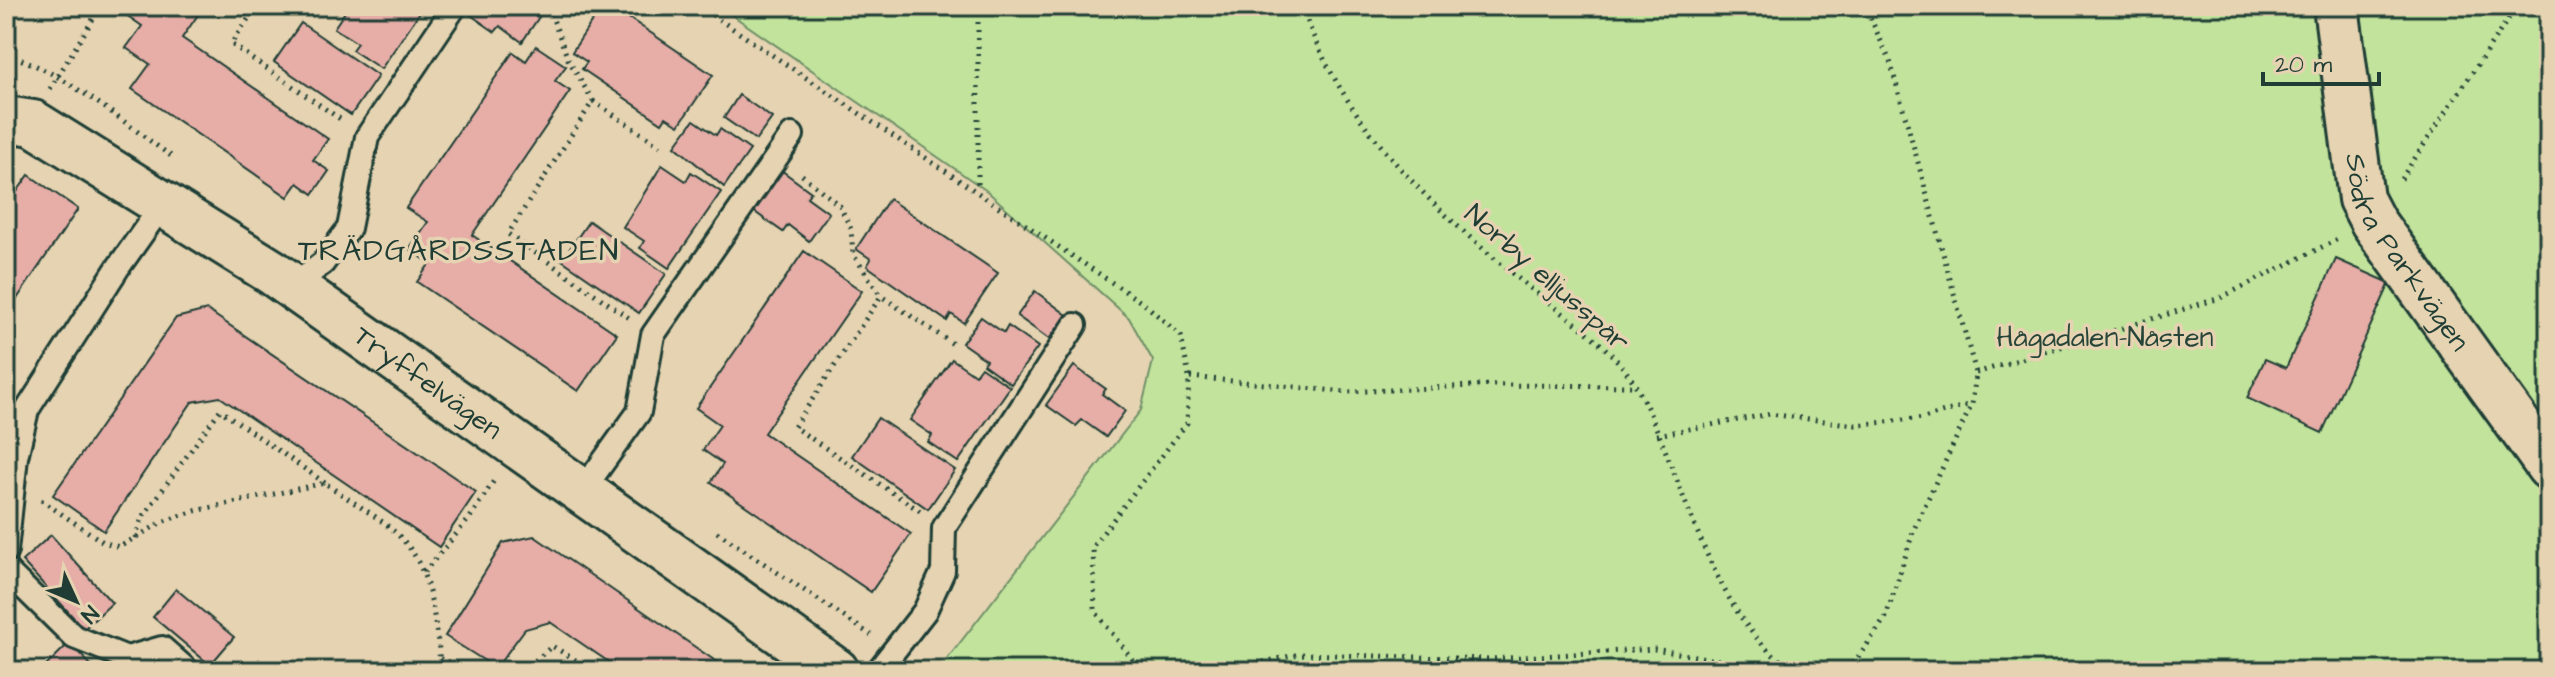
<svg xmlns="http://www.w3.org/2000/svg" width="2555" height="677" viewBox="0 0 2555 677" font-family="'Architects Daughter',sans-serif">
	<rect width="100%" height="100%" fill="#e5d3b1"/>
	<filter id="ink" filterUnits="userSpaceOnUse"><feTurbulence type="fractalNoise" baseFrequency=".0125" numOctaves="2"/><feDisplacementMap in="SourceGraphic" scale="16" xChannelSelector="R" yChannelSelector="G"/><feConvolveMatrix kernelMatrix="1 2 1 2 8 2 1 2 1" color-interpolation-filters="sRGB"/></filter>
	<g filter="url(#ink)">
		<!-- green -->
		<path fill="#c2e39c" stroke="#709068" stroke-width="2" d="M719 6H2549V671H938L1141 410 1153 361 1129 318 987 191Z"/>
		<!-- building -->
		<g fill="#e7ada7" stroke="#1f3d34" stroke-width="2">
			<path d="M126 6H204L182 38 328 139 313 160 329 171 313 194 298 183 288 197 132 89 150 64 126 48 142 26 122 12Z"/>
			<path d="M349 6H424L381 69 352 50 357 43 334 28Z"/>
			<path d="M468 6H530L541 14 522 42 500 26 495 32 465 11Z"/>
			<path d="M602 6H611L713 75 679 125 666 117 662 123 582 69 587 62 572 52Z"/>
			<path d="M301 23 378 76 351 115 274 62Z"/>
			<path d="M536 46 566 66 555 81 570 91 472 235 617 334 578 391 417 282 430 263 409 249 428 222 406 208 513 52 526 61Z"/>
			<path d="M739 95 772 118 756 140 724 118Z"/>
			<path d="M694 120 716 135 720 129 750 150 724 187 675 146Z"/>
			<path d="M662 165 686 181 691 172 721 192 669 268 640 248 644 241 623 227Z"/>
			<path d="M781 170 811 192 807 197 829 213 809 241 788 225 783 232 752 210Z"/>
			<path d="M29 175 78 209 6 315V207Z"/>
			<path d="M889 199 998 273 964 323 951 314 947 321 867 266 871 259 856 249Z"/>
			<path d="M589 221 666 274 639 313 562 260Z"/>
			<path d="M804 251 862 291 764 433 911 534 871 592 711 482 723 464 703 450 720 425 696 408Z"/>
			<path d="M2336 259 2390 283 2322 433 2247 398 2265 359 2286 368Z"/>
			<path d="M1035 291 1067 315 1049 339 1017 316Z"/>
			<path d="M207 310 476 492 439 547 220 397 192 402 104 531 53 495 176 318Z"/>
			<path d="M981 317 1004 333 1008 326 1038 347 1011 384 983 364 986 360 962 343Z"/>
			<path d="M952 359 975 375 981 367 1010 387 958 462 928 442 932 435 910 420Z"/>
			<path d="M1074 366 1106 389 1102 394 1125 411 1106 437 1082 420 1076 426 1046 405Z"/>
			<path d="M878 418 955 470 928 509 852 456Z"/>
			<path d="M51 535 112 603 84 629 22 561Z"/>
			<path d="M534 536 698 649 730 671H622L550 622 525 629 496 668 445 636 503 543Z"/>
			<path d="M176 589 234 637 210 665 153 617Z"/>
			<path d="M69 643 95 669 92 671H41Z"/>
			<path d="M259 660 272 671H250Z"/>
		</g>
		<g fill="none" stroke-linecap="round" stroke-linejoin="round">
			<defs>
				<g id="lane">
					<path d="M292 287 323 263 349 228 367 137 455 6"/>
					<path d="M583 490 639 412 653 335 792 135"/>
					<path d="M6 551 16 457 27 410 117 269 163 204"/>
					<path d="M6 570 74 637 127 658 162 648 188 671"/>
					<path d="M878 671 925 611 943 571 944 528 1075 325"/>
				</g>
				<g id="street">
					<path id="s1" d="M2336 6 2361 199 2373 222 2549 467"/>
					<path id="s2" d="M6 119 33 123 272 272 836 671"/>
				</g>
			</defs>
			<!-- lane casing -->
			<use href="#lane" stroke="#1f3d34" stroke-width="28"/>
			<!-- street casing -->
			<use href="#street" stroke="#1f3d34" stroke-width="50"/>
			<!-- path -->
			<g stroke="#1f3d34" stroke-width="5" stroke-dasharray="2 6" stroke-linecap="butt">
				<path d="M257 6 231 44 343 121"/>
				<path d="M548 6 568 59 593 101 508 234 629 318"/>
				<path d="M699 6 1147 306 1181 336 1189 377 1187 423 1093 546 1095 611 1141 671"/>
				<path d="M978 6V190"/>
				<path d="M1302 6C1341 123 1432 208 1525 284 1563 315 1611 344 1636 386 1680 463 1713 629 1797 671"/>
				<path d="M6 55C58 67 127 125 171 156"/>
				<path d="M50 89 101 6"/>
				<path d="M593 101 660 146"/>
				<path d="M802 175 840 206 851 229 853 254 881 296"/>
				<path d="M2401 179 2517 6"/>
				<path d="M1976 373 2220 298 2338 239"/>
				<path d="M1190 377 1347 392 1494 385 1635 386"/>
				<path d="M1657 435 1770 414 1856 425 1924 418 1971 404"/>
				<path d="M41 500 103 542 119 547 164 521 195 511 325 483C392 530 422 534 435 622 437 640 442 653 437 671"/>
				<path d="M920 511 794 427 881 296 953 344"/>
				<path d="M717 532 871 635"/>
				<path d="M135 538 142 518 220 410 325 483"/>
				<path d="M424 572 469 519 495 479"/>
				<path d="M440 659 477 671"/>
				<path d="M523 671 552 646 594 671"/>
				<path d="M1224 671 1299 654 1491 659 1654 649 1782 671"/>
				<path d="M1849 671 1886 617 1914 529 1972 404 1976 373 1890 61 1865 6"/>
			</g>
			<!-- lane -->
			<use href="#lane" stroke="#e5d3b1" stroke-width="22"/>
			<!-- street -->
			<use href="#street" stroke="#e5d3b1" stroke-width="44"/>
		</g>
	</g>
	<g text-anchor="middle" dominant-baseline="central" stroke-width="7" stroke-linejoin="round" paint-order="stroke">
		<!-- street labels -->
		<g font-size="28" fill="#1f3d34" stroke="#e5d3b1">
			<text stroke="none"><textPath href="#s1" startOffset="262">Södra Parkvägen</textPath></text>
			<text transform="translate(1547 278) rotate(41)">Norby elljusspår</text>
			<text stroke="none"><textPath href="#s2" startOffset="500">Tryffelvägen</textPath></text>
		</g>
		<!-- park labels -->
		<g font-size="28" fill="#274539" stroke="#e5d3b1">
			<text x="2105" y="337">Hågadalen-Nåsten</text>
		</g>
		<!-- neighbourhood labels -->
		<g font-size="30" letter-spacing="2" fill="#1f3d34" stroke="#e5d3b1">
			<text x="459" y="251">TRÄDGÅRDSSTADEN</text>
		</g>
	</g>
	<!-- margin -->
	<rect width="2555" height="677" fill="none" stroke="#e5d3b1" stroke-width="32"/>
	<rect x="16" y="16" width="2523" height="645" fill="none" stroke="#1f3d34" stroke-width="3" filter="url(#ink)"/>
	<!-- north arrow -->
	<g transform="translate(76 601) rotate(134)" stroke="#e5d3b1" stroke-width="6" paint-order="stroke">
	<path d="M0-6L14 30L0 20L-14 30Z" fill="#1f3d34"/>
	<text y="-12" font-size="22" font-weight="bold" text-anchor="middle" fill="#1f3d34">N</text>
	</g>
	<!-- scale -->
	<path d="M2263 72v12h116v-12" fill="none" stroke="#1f3d34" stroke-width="4"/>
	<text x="2275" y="72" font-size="24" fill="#1f3d34" stroke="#e5d3b1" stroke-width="6" paint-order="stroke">20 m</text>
</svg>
